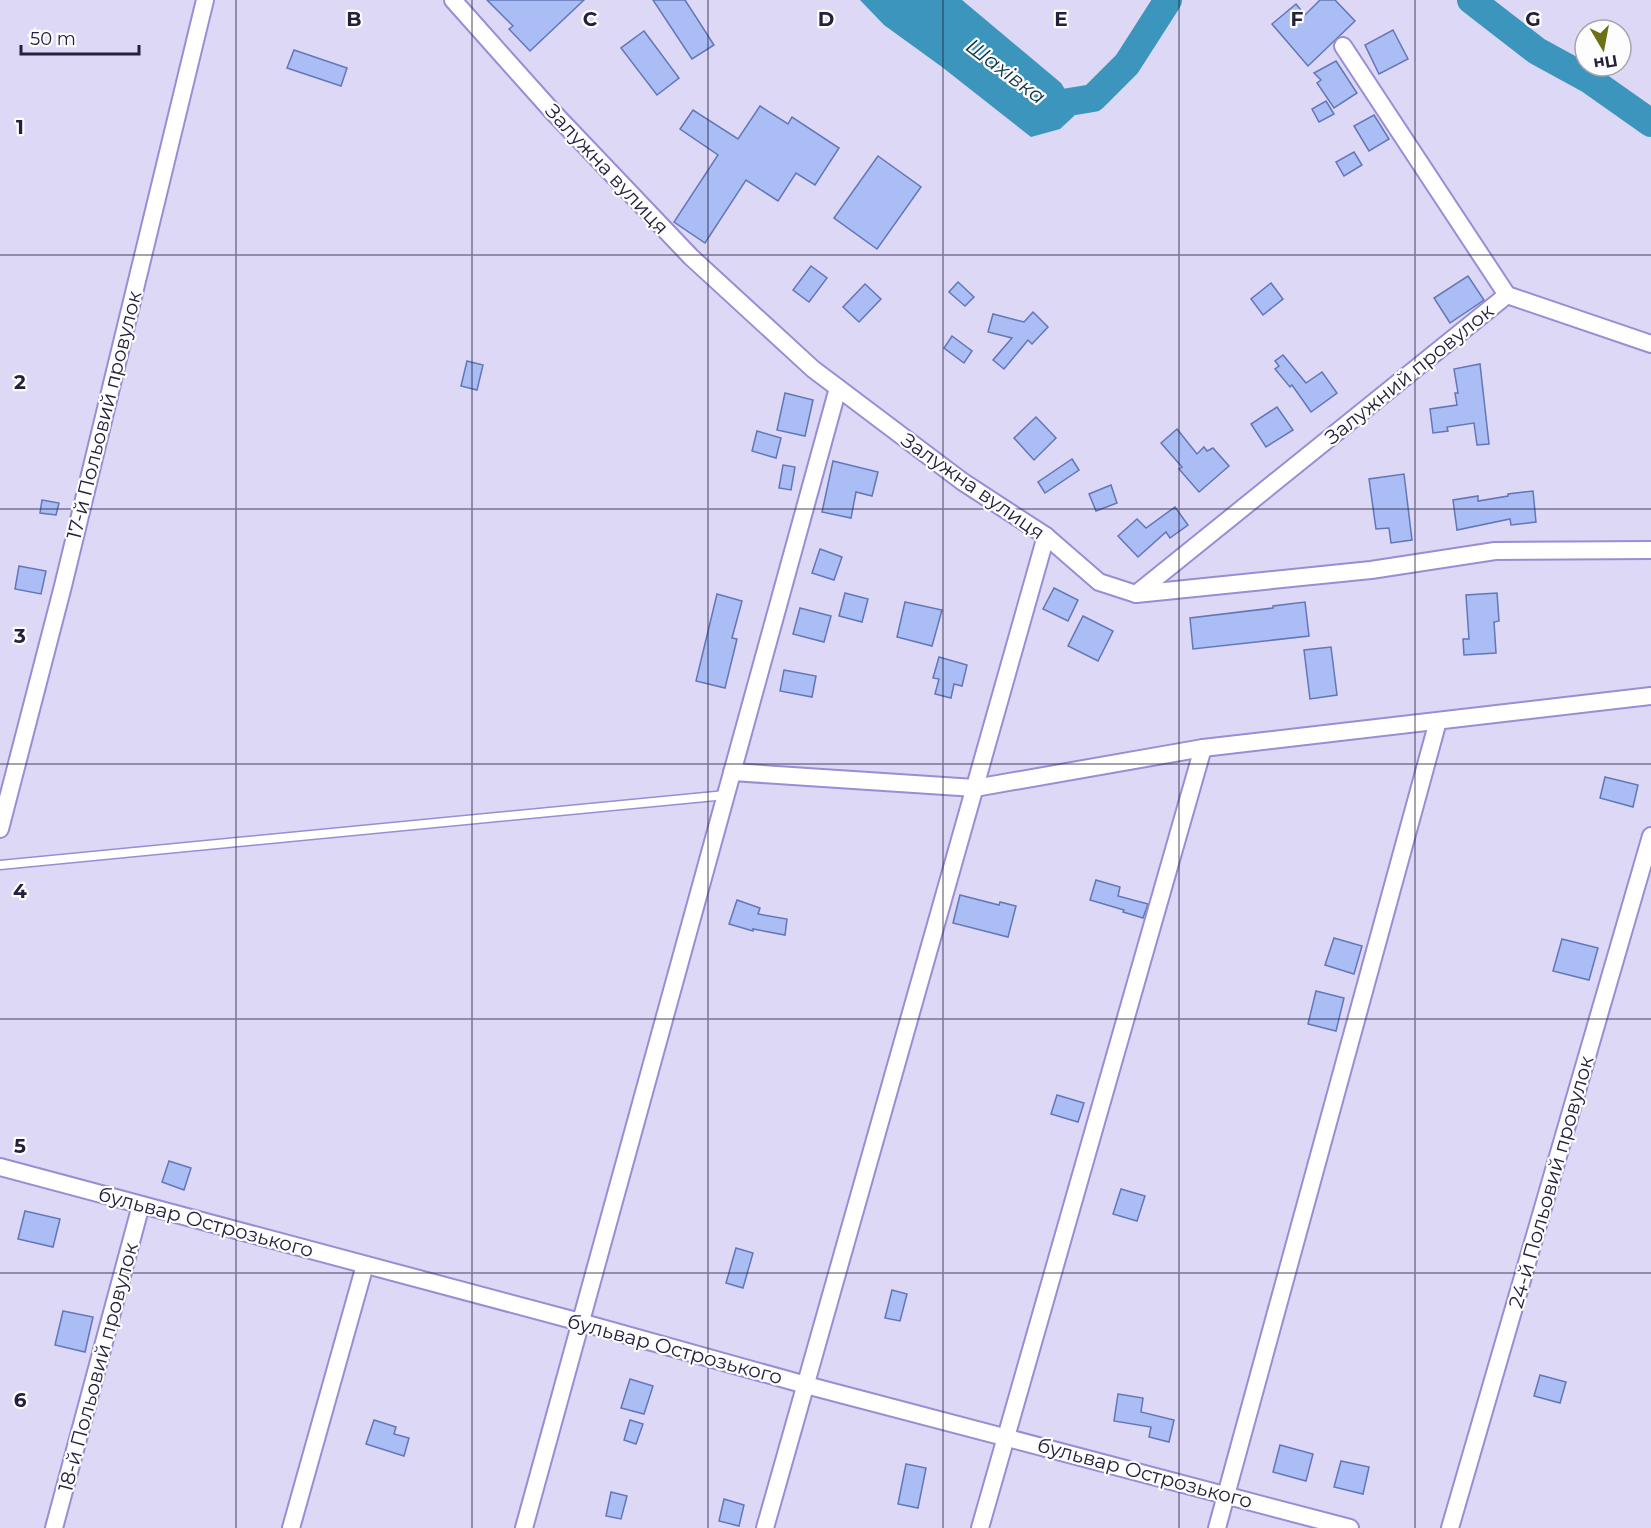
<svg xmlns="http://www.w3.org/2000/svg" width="1651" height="1528" viewBox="0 0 1651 1528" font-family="Montserrat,sans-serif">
	<rect width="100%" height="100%" fill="#dcd8f6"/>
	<!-- water -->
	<path fill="#3c95bc" d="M860 0H962L1061 83 1074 104V116L1060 129 1031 137 942 67 884 25Z"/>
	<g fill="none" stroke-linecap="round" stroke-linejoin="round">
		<!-- river -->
		<g stroke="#3c95bc" stroke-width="28">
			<path d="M1471 0 1537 51 1590 80 1651 123"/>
			<path d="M1036 99 1045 106 1093 98 1127 64 1168 0"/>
		</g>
	</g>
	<!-- building -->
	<g fill="#abbdf5" stroke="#6376b7" stroke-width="1.5">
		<path d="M487 0H584L530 51 509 29 513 26Z"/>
		<path d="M653 0H685L714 45 692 59Z"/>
		<path d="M1320 0H1335L1355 21 1308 66 1272 24 1296 4 1305 15Z"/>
		<path d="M1393 30 1408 59 1379 74 1365 45Z"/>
		<path d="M644 31 679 78 657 95 621 48Z"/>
		<path d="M294 50 347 68 341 86 287 68Z"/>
		<path d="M1336 61 1357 93 1334 108 1317 83 1321 80 1314 73Z"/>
		<path d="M1326 101 1334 114 1319 122 1312 109Z"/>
		<path d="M760 106 788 124 792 117 839 148 815 185 796 173 778 201 746 180 705 243 674 222 718 155 680 129 693 110 738 139Z"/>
		<path d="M1374 115 1389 139 1369 151 1354 126Z"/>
		<path d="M1354 152 1362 165 1344 176 1336 162Z"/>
		<path d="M878 156 921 187 877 249 834 218Z"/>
		<path d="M811 266 827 278 809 302 793 290Z"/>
		<path d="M1468 276 1484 300 1450 323 1434 298Z"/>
		<path d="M958 282 974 297 965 306 949 292Z"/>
		<path d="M1271 283 1283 299 1263 315 1251 299Z"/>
		<path d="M865 284 881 299 859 322 843 307Z"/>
		<path d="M1033 312 1048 327 1032 344 1028 340 1004 369 993 360 1012 338 988 332 993 314 1024 322Z"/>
		<path d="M952 336 972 351 964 363 944 348Z"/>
		<path d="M1283 355 1306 383 1322 372 1337 393 1311 412 1292 385 1290 387 1275 369 1279 366 1275 361Z"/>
		<path d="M467 361 483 365 477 390 461 386Z"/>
		<path d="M1480 364 1489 444 1477 445 1474 423 1447 427 1448 431 1433 433 1430 409 1457 405 1455 393H1458L1454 369Z"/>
		<path d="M785 393 813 400 805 436 777 430Z"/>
		<path d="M1277 407 1293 430 1266 447 1251 424Z"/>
		<path d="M1036 417 1056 438 1034 460 1014 438Z"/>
		<path d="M1177 429 1197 454 1204 447 1207 451 1213 448 1229 466 1199 492 1179 469 1182 467 1161 443Z"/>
		<path d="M757 431 781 438 776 458 752 451Z"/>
		<path d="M1072 459 1079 470 1045 493 1038 482Z"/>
		<path d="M833 461 878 472 872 496 856 492 851 518 822 512Z"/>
		<path d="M783 465 795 467 791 490 779 488Z"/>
		<path d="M1404 474 1412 540 1391 543 1389 528 1376 529 1369 479Z"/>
		<path d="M1111 485 1117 503 1096 511 1089 494Z"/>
		<path d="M1533 491 1536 522 1511 525 1510 519 1457 530 1453 500 1478 496V501L1508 496V494Z"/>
		<path d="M42 500 59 503 56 515 40 513Z"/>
		<path d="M1175 507 1188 525 1170 538 1166 532 1138 557 1118 536 1137 519 1146 528Z"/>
		<path d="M820 549 842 557 834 580 812 573Z"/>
		<path d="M19 566 46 571 41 594 15 589Z"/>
		<path d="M1054 588 1078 600 1068 621 1043 609Z"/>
		<path d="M845 593 868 599 862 622 839 616Z"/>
		<path d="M1497 593 1499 621 1494 622 1496 653 1464 655 1463 639H1469L1466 595Z"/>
		<path d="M717 594 742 601 732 638 737 639 725 688 696 681Z"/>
		<path d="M905 602 942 610 932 646 897 637Z"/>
		<path d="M1305 602 1309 636 1193 649 1190 618 1273 608V606Z"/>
		<path d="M800 608 831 616 824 642 793 634Z"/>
		<path d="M1083 616 1113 631 1098 661 1068 646Z"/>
		<path d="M1331 647 1337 695 1310 699 1304 650Z"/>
		<path d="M939 657 967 665 962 686 954 684 951 698 935 694 939 679 933 678Z"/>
		<path d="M784 670 816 676 812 697 780 691Z"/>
		<path d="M1605 777 1638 785 1633 807 1600 798Z"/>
		<path d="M1096 880 1120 887 1118 896 1148 904 1143 918 1123 912 1124 910 1090 900Z"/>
		<path d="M960 895 999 905 1000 902 1016 906 1008 937 953 923Z"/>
		<path d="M737 900 760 908 758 914 787 919 785 935 753 929V931L729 924Z"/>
		<path d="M1334 938 1362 946 1354 974 1325 965Z"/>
		<path d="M1562 939 1598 948 1589 980 1553 971Z"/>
		<path d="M1316 991 1344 998 1336 1031 1308 1024Z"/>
		<path d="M1057 1095 1084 1103 1078 1122 1051 1114Z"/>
		<path d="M169 1161 191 1168 184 1190 162 1182Z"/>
		<path d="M1121 1189 1145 1196 1137 1221 1113 1214Z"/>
		<path d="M25 1211 60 1219 53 1247 18 1239Z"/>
		<path d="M736 1248 753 1253 743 1288 726 1283Z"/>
		<path d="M892 1290 907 1294 900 1321 885 1318Z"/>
		<path d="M63 1311 93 1317 85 1352 55 1345Z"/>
		<path d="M1540 1375 1566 1382 1560 1403 1534 1396Z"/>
		<path d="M630 1379 653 1386 644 1414 621 1408Z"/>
		<path d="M1118 1394 1143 1398 1141 1412 1174 1420 1169 1442 1149 1437 1151 1427 1114 1421Z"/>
		<path d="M374 1420 396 1427 394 1434 409 1438 404 1456 366 1444Z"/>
		<path d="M630 1420 643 1424 636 1444 624 1440Z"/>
		<path d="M1280 1445 1313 1454 1306 1481 1273 1472Z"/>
		<path d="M1341 1461 1369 1467 1363 1494 1334 1487Z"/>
		<path d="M906 1464 926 1468 918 1508 898 1504Z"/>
		<path d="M611 1492 627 1496 621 1519 606 1516Z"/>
		<path d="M724 1499 744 1505 739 1526 719 1521Z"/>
	</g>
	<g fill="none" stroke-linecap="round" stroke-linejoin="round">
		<defs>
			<path id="lane" d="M0 865 726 795"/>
			<g id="street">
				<path d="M453 0 552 111 691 257 813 369 963 482 1046 536 1099 582 1136 594 1371 570 1495 551 1651 550"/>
				<path d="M1507 295 1651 344"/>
				<path d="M1136 594 1507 295 1343 46"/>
				<path d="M732 772 975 788 1203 748 1651 696"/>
				<path d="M0 829 63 586 205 0"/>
				<path d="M0 1167 580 1322 806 1385 1350 1528"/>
				<path d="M54 1528 141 1205"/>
				<path d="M291 1528 365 1265"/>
				<path d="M524 1528 838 388"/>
				<path d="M765 1528 1046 536"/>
				<path d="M980 1528 1203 748"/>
				<path d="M1217 1528 1438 721"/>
				<path d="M1450 1528 1651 836"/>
			</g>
		</defs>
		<!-- lane casing -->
		<use href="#lane" stroke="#998dd4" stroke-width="11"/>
		<!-- street casing -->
		<use href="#street" stroke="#998dd4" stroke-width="20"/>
		<!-- lane -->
		<use href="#lane" stroke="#fff" stroke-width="8"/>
		<!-- street -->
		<use href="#street" stroke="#fff" stroke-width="16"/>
	</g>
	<!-- grid -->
	<path fill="none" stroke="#25203c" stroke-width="1.5" stroke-opacity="0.55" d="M236 0V1528M472 0V1528M708 0V1528M943 0V1528M1179 0V1528M1415 0V1528M0 255H1651M0 509H1651M0 764H1651M0 1019H1651M0 1273H1651"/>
	<g text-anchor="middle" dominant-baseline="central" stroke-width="4.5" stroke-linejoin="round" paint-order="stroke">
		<!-- street labels -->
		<g font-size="20" fill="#25203c" stroke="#fdfdfd">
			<text transform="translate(607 169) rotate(47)">Залужна вулиця</text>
			<text transform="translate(1409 374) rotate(-39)">Залужний провулок</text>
			<text transform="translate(104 415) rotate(-76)">17-й Польовий провулок</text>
			<text transform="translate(973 486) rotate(35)">Залужна вулиця</text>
			<text transform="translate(1551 1182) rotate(-74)">24-й Польовий провулок</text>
			<text transform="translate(206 1222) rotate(15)">бульвар Острозького</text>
			<text transform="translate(675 1349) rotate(15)">бульвар Острозького</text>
			<text transform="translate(98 1367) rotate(-75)">18-й Польовий провулок</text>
			<text transform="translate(1145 1473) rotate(15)">бульвар Острозького</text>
		</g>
		<!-- water labels -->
		<g font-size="21" font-style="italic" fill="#0c3445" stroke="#fdfdfd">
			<text transform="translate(1006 71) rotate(37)">Шахівка</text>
		</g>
	</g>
	<g font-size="20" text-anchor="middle" font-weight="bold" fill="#25203c" stroke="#fdfdfd" stroke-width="4.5" stroke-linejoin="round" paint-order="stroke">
		<text x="354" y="26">B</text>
		<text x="590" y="26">C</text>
		<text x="826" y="26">D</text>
		<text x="1061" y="26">E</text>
		<text x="1297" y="26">F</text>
		<text x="1533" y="26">G</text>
		<text x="20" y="134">1</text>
		<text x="20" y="389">2</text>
		<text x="20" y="643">3</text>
		<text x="20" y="898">4</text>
		<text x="20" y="1153">5</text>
		<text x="20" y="1407">6</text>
	</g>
	<!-- north arrow -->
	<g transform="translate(1603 48) rotate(170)"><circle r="28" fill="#fdfdfd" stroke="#a7a5b0" stroke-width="1.5"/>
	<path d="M0-4.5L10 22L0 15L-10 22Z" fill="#6e7015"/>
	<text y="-9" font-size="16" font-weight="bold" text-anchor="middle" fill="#25203c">Пн</text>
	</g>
	<!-- scale -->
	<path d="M21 45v9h118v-9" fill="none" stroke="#25203c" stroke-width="3"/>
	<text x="30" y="45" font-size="18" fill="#25203c" stroke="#fdfdfd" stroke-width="4.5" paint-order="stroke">50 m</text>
</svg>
